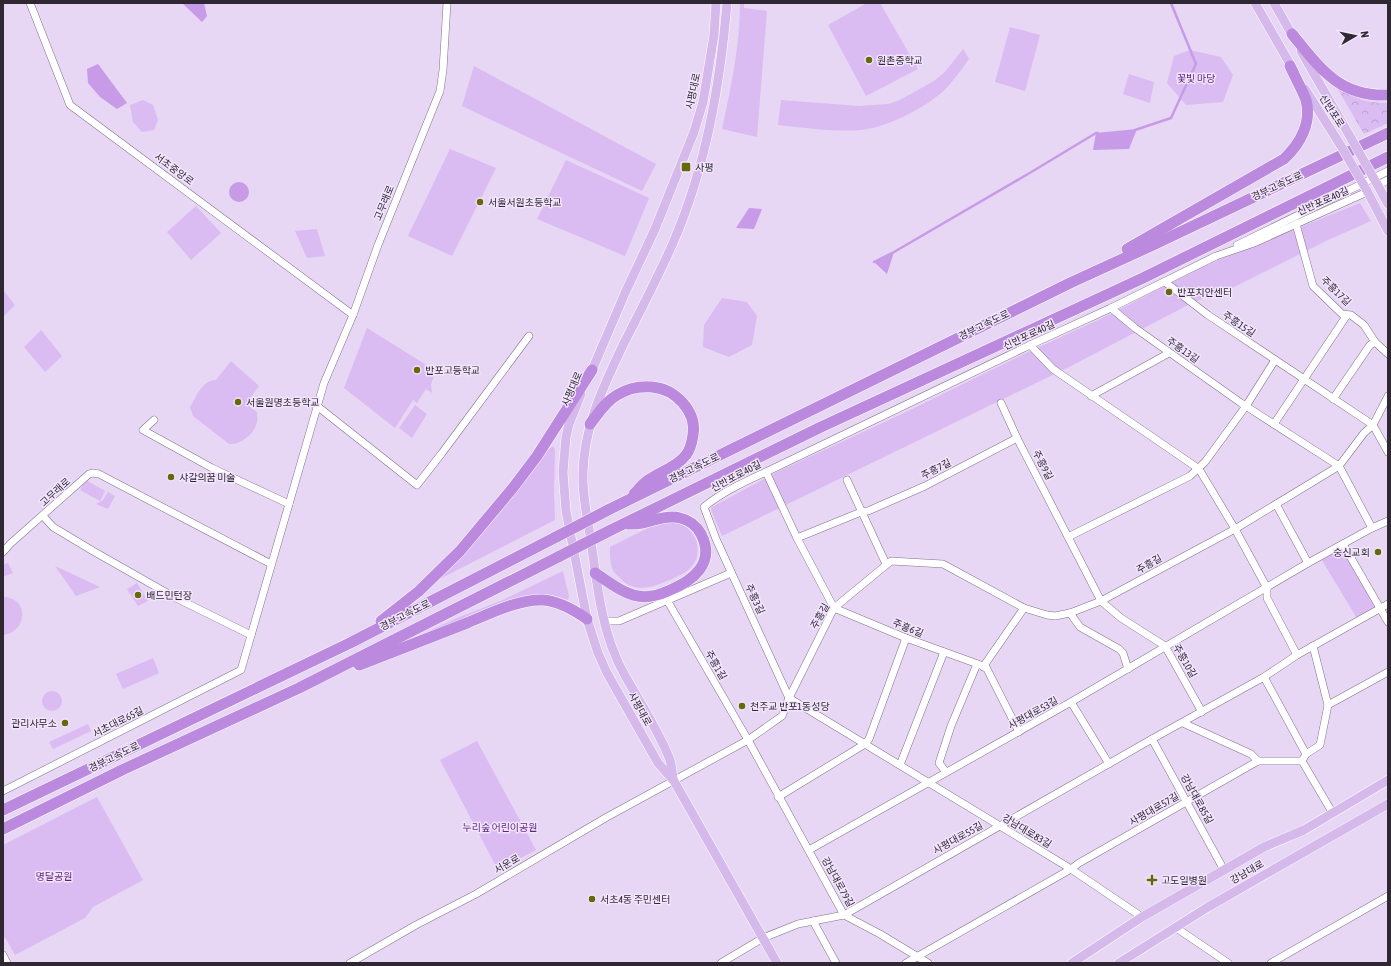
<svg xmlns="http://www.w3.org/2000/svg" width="1391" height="966" viewBox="0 0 1391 966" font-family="'Asap Condensed','Noto Sans KR',sans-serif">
	<defs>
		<pattern id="forest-crowns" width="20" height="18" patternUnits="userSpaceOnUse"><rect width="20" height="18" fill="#dabbf2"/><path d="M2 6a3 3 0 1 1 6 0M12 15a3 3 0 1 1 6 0" fill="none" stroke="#bba1d0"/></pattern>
	</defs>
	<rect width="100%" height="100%" fill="#e7d7f4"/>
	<!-- green -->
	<g fill="#dabbf2">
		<path d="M740 3H744V8L767 11 757 137 722 129C731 87 740 46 740 3Z"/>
		<path d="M867 3H880L918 69 866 96 828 25Z"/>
		<path d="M1010 27 1040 35 1025 91 995 82Z"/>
		<path d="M963 49 969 59C963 67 957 76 950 84 934 104 887 128 861 130 834 132 806 128 778 125L781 100 859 106 888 104 898 101 934 81 945 72Z"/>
		<path d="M1190 50 1221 57 1233 75 1223 102 1186 105 1167 83 1174 56Z"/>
		<path d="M474 66 656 164 642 191 462 106Z"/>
		<path d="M1129 74 1154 82 1150 103 1123 94Z"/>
		<path d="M143 100 153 105 158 120 154 130 142 132 133 122 130 105Z"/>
		<path d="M450 149 496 168 452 256 408 236Z"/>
		<path d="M566 160 649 198 625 256 537 219Z"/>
		<path d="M1360 203 1371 221 1328 240 1224 292 1209 296 1190 304 1069 367 722 536 711 510 712 507 779 471 906 412 1024 354 1111 314 1201 267Z"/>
		<path d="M196 206 221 233 191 260 167 232Z"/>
		<path d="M317 229 325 256 307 258 295 231Z"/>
		<path d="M3 290 15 305 3 317Z"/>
		<path d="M722 298 747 302 757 316 752 345 729 357 703 347 704 325Z"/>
		<path d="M367 328 436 371 431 384 432 393 426 389 417 403 413 400 395 428 344 388Z"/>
		<path d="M41 330 62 356 45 372 24 347Z"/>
		<path d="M231 361 259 386 246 404 257 412C257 415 258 419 257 422 255 433 241 445 229 444L193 416 190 407C197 396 202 380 216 380Z"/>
		<path d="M415 405 427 414 412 438 399 428Z"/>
		<path d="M553 446 555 450 554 493 555 520 428 585 541 456Z"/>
		<path d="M86 480 105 491 100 501 80 490Z"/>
		<path d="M108 492 115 496 108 509 96 504 103 500Z"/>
		<path d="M660 522C666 522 673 521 678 523 695 528 704 550 693 565 687 573 676 577 667 581 651 588 633 593 620 578 617 575 613 572 612 568 610 562 610 554 610 547Z"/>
		<path d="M1341 545 1379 609 1358 620 1320 557Z"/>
		<path d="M8 563 13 573 3 577V565Z"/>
		<path d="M55 566 100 587 76 596Z"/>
		<path d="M563 571 569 596 568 600 552 595 539 594 515 602 428 635 427 632 457 618 503 600Z"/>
		<path d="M137 583 148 601 138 606 127 589Z"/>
		<path d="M3 597C28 597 29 630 4 635Z"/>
		<path d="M153 658 159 673 123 689 116 674Z"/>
		<circle cx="52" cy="701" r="10"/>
		<path d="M88 724 91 731 53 749 49 742Z"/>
		<path d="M477 741 536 850 498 870 440 760Z"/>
		<path d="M97 797 143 880 93 907 85 918 15 955 6 939 3 936V845Z"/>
	</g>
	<!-- forest -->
	<path fill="url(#forest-crowns)" d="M1336 86C1354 99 1367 103 1388 103V123L1364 134Z"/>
	<!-- water -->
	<g fill="#c89be8">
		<path d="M182 3H204L207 16 202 22Z"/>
		<path d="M98 64 127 103 117 109 100 97 88 83 87 69Z"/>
		<path d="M1137 129 1129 149 1093 150 1096 133Z"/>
		<circle cx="239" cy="192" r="10"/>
		<path d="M749 208 762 209 754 229 736 228Z"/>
		<path d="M894 252 887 274 874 262Z"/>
	</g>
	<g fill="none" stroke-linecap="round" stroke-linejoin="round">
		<!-- stream -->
		<g stroke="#c89be8" stroke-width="2.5">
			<path d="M1135 130 1171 118 1196 64 1171 3"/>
			<path d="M874 262 894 252 1028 174 1096 133H1098"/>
		</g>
		<defs>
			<g id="minor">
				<path d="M30 3 70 105 353 315"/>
				<path d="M1378 185 1388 180"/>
				<path d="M1296 224 1313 286 1342 314 1351 315 1364 325 1375 342 1388 354"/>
				<path d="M1237 245 1388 171"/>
				<path d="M1165 282 1208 315 1373 425 1388 452"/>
				<path d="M1111 308 1135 328 1241 403 1339 466 1372 528"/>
				<path d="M1030 345 1053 369 1199 469 1235 529 1267 588V598L1297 655"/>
				<path d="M1091 396 1169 353"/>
				<path d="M1333 399 1370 345 1375 342"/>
				<path d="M1001 403 1017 438 1101 601 1121 618 1165 646 1202 712"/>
				<path d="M317 406 417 485 442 453 529 336"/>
				<path d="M154 420 143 430 212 468 289 504"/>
				<path d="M1274 424 1347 315"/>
				<path d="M766 472 797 538 834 608 906 638 986 667 1019 732"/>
				<path d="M847 480 886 564"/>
				<path d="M1276 504 1308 563"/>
				<path d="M43 516 53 527 93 551 174 597 251 635"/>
				<path d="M1068 537 1190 476 1205 462 1246 406 1275 360"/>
				<path d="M797 538 861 512 868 511 925 486 1017 438"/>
				<path d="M1343 544 1388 622"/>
				<path d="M3 552 10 544 89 474 93 473 99 474 271 564"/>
				<path d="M667 600 748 740 844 915 880 934 928 963"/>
				<path d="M1070 613 1080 627 1119 649 1123 653 1128 669"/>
				<path d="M604 621H619L731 573"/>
				<path d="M983 667 1024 608"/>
				<path d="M1264 677 1306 754"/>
				<path d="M789 698 716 539 704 507C722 492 744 482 766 472L1030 345 1111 308 1216 256 1254 243 1367 192"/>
				<path d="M789 698 1071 869 1142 917"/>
				<path d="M1071 702 1109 764"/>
				<path d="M1328 705 1388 672"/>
				<path d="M1183 723 1251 754 1258 761"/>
				<path d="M1152 739 1224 870"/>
				<path d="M1302 761 1306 754 1320 745 1328 705 1313 646"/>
				<path d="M1302 761 1332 812"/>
				<path d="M900 765 944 652"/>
				<path d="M946 772 939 763 951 726 977 664"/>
				<path d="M3 791 241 670 324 383 353 315 378 245 440 91 443 70 447 3"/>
				<path d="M778 797 865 744 869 739 906 638"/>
				<path d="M809 850 1071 702 1308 563 1372 528 1388 521"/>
				<path d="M813 921 836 963"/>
				<path d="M1175 927 1228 963"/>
				<path d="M3 955 7 963"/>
				<path d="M350 963 416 925 476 894 607 817 748 740 782 716 789 698 834 608 891 561 943 564 1024 608 1047 615 1055 616 1070 613 1101 601 1235 529 1339 466 1364 433 1373 425 1388 396"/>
				<path d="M721 963 763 938 798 924 844 915 1152 739 1264 677 1297 655 1388 604"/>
				<path d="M906 963 1071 869 1079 863 1258 761H1302"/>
				<path d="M1271 963 1388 896"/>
			</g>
			<g id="major">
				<path d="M1255 3 1294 71"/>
				<path d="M1274 3 1295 40"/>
				<path d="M1301 51 1352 140"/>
				<path d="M1305 89 1341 146"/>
				<path d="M1377 184 1388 204"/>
				<path d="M1366 189 1388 231"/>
				<path d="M590 375 625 293 655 229 694 132 703 102 714 35 716 3"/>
				<path d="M581 394 569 424 566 437 563 472 566 511 587 619 598 653 607 673 658 763 674 781 777 963"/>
				<path d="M673 779C672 772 672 762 668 755 657 729 641 704 627 679 623 672 619 665 616 657 601 624 596 577 591 541 588 521 583 500 583 479 582 430 603 387 624 343 641 310 658 277 673 243 706 167 720 85 727 3"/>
				<path d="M1072 963 1142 917 1224 870 1264 847 1304 830 1388 780"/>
				<path d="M1119 963 1208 907 1388 804"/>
			</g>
			<g id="highway">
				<path d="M1292 34C1320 68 1339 97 1388 95"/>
				<path d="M1127 249 1284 159C1300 144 1312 123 1306 100 1302 89 1295 77 1290 66"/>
				<path d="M590 424C598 414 605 402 617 395 627 389 640 386 652 387 676 389 697 412 693 435 692 442 690 450 686 455 677 467 661 471 650 479 644 482 639 489 634 494"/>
				<path d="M608 510 1070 283 1153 245 1388 133"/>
				<path d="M611 530 821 427 1143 278 1388 157"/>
				<path d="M595 573C609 582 622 593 638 596 648 598 659 595 668 591 693 581 716 563 701 534 696 525 689 520 680 518 668 515 655 520 643 523 639 524 633 524 628 524"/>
				<path d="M381 621 419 591 460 551 512 489 537 456 592 370"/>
				<path d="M359 665C395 651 431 637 467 623 489 614 519 599 543 600 559 601 574 610 587 619"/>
				<path d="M3 810 350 643 558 536"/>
				<path d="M3 829 122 770 299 688 560 556"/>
			</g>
		</defs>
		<!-- minor casing -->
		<use href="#minor" stroke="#81728c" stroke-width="8"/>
		<!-- major casing -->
		<use href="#major" stroke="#fff" stroke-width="10"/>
		<!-- highway casing -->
		<use href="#highway" stroke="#fff" stroke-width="12"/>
		<!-- minor -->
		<use href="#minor" stroke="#fff" stroke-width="7"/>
		<!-- major -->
		<use href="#major" stroke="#d6b9eb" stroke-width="9"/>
		<!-- highway -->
		<use href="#highway" stroke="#bb8ade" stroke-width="11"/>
		<defs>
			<g id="major-bridge">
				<path d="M1352 140 1377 184"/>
				<path d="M1341 146 1366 189"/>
			</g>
			<g id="highway-bridge">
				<path d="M558 536 608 510"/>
				<path d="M560 556 611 530"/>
			</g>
		</defs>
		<!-- major-bridge casing -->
		<use href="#major-bridge" stroke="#fff" stroke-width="10" stroke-linecap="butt"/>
		<!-- highway-bridge casing -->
		<use href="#highway-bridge" stroke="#fff" stroke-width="12" stroke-linecap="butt"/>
		<!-- major-bridge -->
		<use href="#major-bridge" stroke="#d6b9eb" stroke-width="9"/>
		<!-- highway-bridge -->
		<use href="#highway-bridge" stroke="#bb8ade" stroke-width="11"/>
	</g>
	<!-- markers -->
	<g fill="#666909" stroke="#f2e5fd" stroke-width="1.5">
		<circle cx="869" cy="60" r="4"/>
		<rect x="681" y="162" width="10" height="10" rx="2"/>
		<circle cx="480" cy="202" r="4"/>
		<circle cx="1169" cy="292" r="4"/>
		<circle cx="417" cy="370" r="4"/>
		<circle cx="238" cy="402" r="4"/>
		<circle cx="171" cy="477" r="4"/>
		<circle cx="1378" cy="552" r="4"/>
		<circle cx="138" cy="595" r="4"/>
		<circle cx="742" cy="706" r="4"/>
		<circle cx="65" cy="723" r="4"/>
		<path d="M1150 874h4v4h4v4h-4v4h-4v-4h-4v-4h4z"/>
		<circle cx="592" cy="899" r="4"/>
	</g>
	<g text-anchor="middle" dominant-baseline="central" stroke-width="3" stroke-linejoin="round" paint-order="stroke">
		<!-- poi labels -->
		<g font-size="10" fill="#2f2833" stroke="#f2e5fd" text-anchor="start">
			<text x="877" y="60">원촌중학교</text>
			<text x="695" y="167">사평</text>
			<text x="488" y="202">서울서원초등학교</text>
			<text x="1177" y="292">반포치안센터</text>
			<text x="425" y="370">반포고등학교</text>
			<text x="246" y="402">서울원명초등학교</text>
			<text x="179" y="477">샤갈의꿈 미술</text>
			<text x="1370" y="552" text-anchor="end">숭신교회</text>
			<text x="146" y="595">배드민턴장</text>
			<text x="750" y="706">천주교 반포1동성당</text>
			<text x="57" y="723" text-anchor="end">관리사무소</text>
			<text x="1161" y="880">고도일병원</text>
			<text x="600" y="899">서초4동 주민센터</text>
		</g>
		<!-- park labels -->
		<g font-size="10" fill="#5e267f" stroke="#f2e5fd">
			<text x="1196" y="78">꽃빛 마당</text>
			<text x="500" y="827">누리숲 어린이공원</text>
			<text x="54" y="876">명달공원</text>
		</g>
		<!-- street labels -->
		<g font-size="10" fill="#2f2833" stroke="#f2e5fd">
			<text transform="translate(693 91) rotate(-78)">사평대로</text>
			<text transform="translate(1332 111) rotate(57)">신반포로</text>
			<text transform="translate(174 169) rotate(37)">서초중앙로</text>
			<text transform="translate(1277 186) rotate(-25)">경부고속도로</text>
			<text transform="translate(1323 201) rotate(-24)">신반포로40길</text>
			<text transform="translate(384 203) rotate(-68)">고무래로</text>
			<text transform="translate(1336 291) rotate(44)">주흥17길</text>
			<text transform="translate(1239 324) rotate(34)">주흥15길</text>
			<text transform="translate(984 325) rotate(-26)">경부고속도로</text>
			<text transform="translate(1029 335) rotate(-25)">신반포로40길</text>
			<text transform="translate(1183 350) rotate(35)">주흥13길</text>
			<text transform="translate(572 389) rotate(-67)">사평대로</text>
			<text transform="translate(1043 465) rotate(63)">주흥9길</text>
			<text transform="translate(694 468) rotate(-26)">경부고속도로</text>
			<text transform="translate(936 469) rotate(-27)">주흥7길</text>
			<text transform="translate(736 476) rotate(-28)">신반포로40길</text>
			<text transform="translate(55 492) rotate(-42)">고무래로</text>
			<text transform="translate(1149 564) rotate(-29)">주흥길</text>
			<text transform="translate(755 599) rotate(65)">주흥3길</text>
			<text transform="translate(405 615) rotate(-27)">경부고속도로</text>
			<text transform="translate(820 616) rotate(-61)">주흥길</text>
			<text transform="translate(908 628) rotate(22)">주흥6길</text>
			<text transform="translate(1185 661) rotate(60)">주흥10길</text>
			<text transform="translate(716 665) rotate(60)">주흥1길</text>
			<text transform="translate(640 709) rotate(61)">사평대로</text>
			<text transform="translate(1033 713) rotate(-29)">사평대로53길</text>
			<text transform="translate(118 722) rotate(-27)">서초대로65길</text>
			<text transform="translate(114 757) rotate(-26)">경부고속도로</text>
			<text transform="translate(1197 799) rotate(61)">강남대로85길</text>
			<text transform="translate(1154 809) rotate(-30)">사평대로57길</text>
			<text transform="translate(1027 831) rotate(31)">강남대로83길</text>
			<text transform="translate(958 838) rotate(-29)">사평대로55길</text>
			<text transform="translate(507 864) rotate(-30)">서운로</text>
			<text transform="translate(1247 872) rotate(-30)">강남대로</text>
			<text transform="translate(838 882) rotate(61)">강남대로79길</text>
		</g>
	</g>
	<!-- border -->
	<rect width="1391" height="966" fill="none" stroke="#2f2833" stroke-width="8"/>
	<!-- north arrow -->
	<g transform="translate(1355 36) rotate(81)" stroke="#f2e5fd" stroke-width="3" paint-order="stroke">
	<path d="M0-3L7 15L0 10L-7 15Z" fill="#2f2833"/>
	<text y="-6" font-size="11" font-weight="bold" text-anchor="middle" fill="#2f2833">N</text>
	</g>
</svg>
